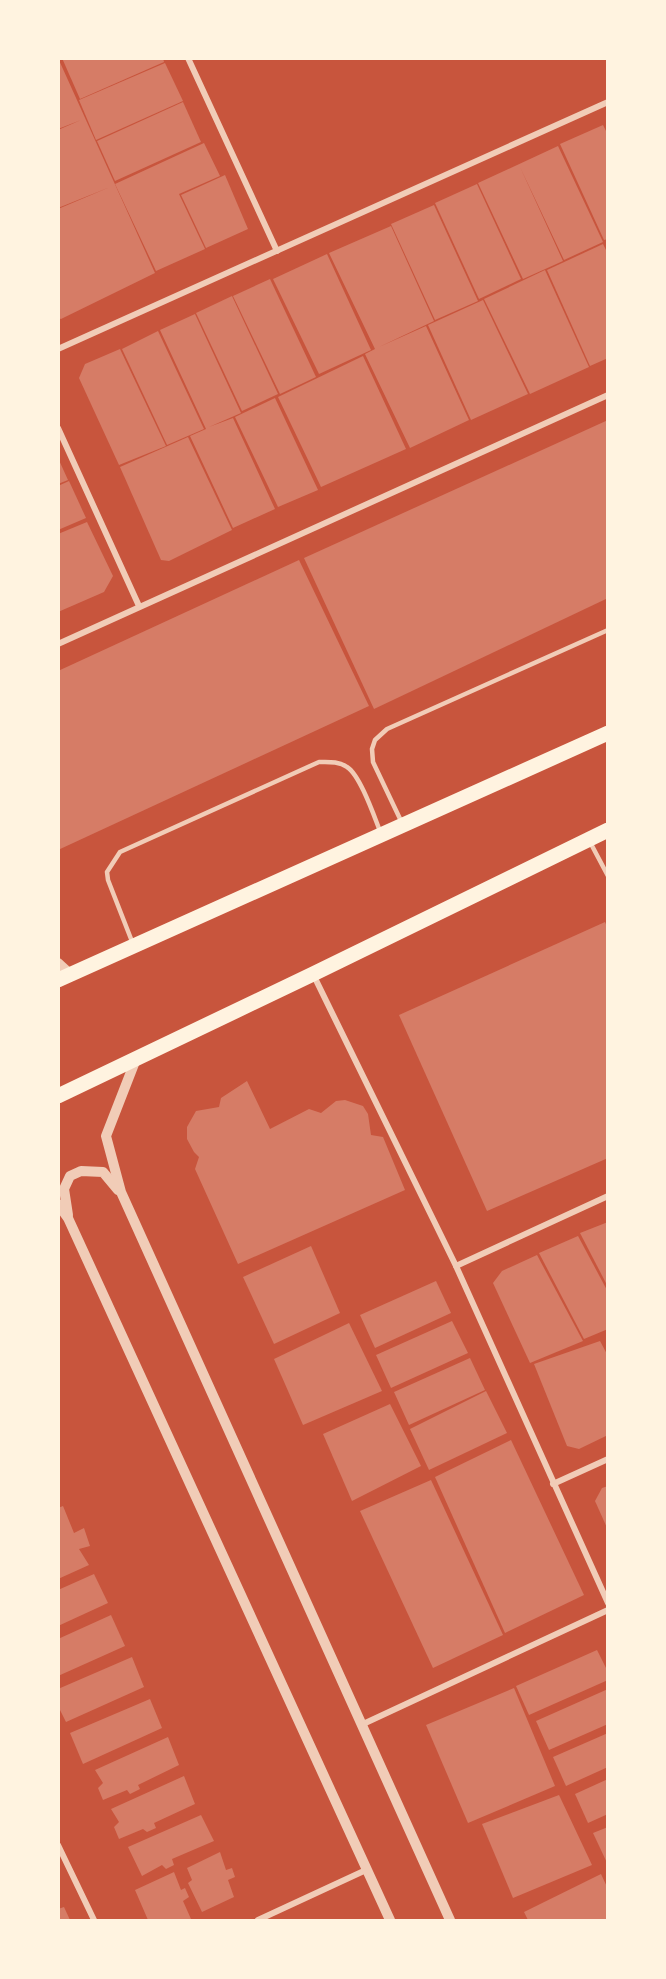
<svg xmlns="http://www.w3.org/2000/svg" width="666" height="1979" viewBox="0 0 666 1979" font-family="'Fira Sans Condensed',sans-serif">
	<rect width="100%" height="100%" fill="#c8553d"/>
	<!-- building -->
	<g fill="#d67c66">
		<path d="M58 58 155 273 61 319 58 318V209L110 187 58 208V130L81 120 58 129Z"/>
		<path d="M62 58H163L164 62 80 99Z"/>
		<path d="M165 63 183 101 96 140 79 100Z"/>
		<path d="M183 102 201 142 115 181 97 141Z"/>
		<path d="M603 125 608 135V239L604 240 560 144Z"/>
		<path d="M204 143 220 176 179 194 205 249 156 271 115 184Z"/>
		<path d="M558 146 603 242 564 260 520 167 563 261 523 279 478 183Z"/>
		<path d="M225 175 248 229 206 248 181 195Z"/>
		<path d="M477 184 521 279 479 299 435 203Z"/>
		<path d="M434 205 478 301 435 320 391 224Z"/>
		<path d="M391 226 434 321 379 347 426 326 469 420 410 448 365 354 375 349 329 253Z"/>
		<path d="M603 244 608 254V358L590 366 547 270Z"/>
		<path d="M327 254 371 350 319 374 273 279Z"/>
		<path d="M545 270 589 367 530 394 484 299Z"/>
		<path d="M270 279 316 377 280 394 233 296Z"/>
		<path d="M232 296 278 394 242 411 196 313Z"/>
		<path d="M483 300 528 394 471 420 428 325Z"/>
		<path d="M195 314 241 413 209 427 233 418 275 509 233 528 190 436 206 429 160 330Z"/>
		<path d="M158 331 204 429 167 445 122 349Z"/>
		<path d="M120 349 166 446 119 465 79 378 85 364Z"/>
		<path d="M363 356 406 449 321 487 278 397Z"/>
		<path d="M275 398 318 490 278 507 235 417Z"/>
		<path d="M608 420V598L374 709 304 558Z"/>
		<path d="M188 437 232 530 169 561 161 560 120 467Z"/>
		<path d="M58 458 68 480 58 484Z"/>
		<path d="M69 481 86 518 58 530V486Z"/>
		<path d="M87 522 113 576 104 592 58 612V534Z"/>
		<path d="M299 560 369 706 58 850V671Z"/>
		<path d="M605 922 608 929V1158L487 1211 399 1015Z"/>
		<path d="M247 1081 270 1129 309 1109 321 1113 336 1101 345 1100 363 1106 368 1114 371 1135 383 1137 405 1190 238 1264 195 1169 199 1157 194 1152 187 1139V1127L196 1111 219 1107 221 1098Z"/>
		<path d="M608 1222V1287L580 1233Z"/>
		<path d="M578 1236 608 1292V1329L584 1339 539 1253Z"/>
		<path d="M311 1246 340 1313 274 1344 243 1277Z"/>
		<path d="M537 1255 583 1341 530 1363 493 1283 502 1271Z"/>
		<path d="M436 1281 451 1313 375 1348 360 1315Z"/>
		<path d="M452 1321 468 1353 391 1388 376 1355Z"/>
		<path d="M349 1323 382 1391 303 1425 274 1359Z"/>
		<path d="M600 1341 608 1356V1435L579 1449 567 1446 534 1364Z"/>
		<path d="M470 1358 485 1390 409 1425 394 1392Z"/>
		<path d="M486 1391 507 1433 429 1470 410 1429Z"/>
		<path d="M390 1404 421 1466 352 1501 323 1434Z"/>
		<path d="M511 1440 584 1595 505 1633 435 1477Z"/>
		<path d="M431 1480 503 1635 433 1668 360 1511Z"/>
		<path d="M608 1486V1530L595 1501 602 1488Z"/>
		<path d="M63 1506 74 1533 84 1528 90 1546 79 1549 89 1565 58 1579V1508Z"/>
		<path d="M94 1574 108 1603 58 1626V1590Z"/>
		<path d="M111 1615 125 1646 58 1676V1639Z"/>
		<path d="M597 1650 608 1672V1680L529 1715 516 1686Z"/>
		<path d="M132 1657 144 1687 66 1722 58 1706V1689Z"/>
		<path d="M514 1688 555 1786 468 1823 426 1725Z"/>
		<path d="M608 1689V1724L549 1750 536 1721Z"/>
		<path d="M150 1699 162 1728 83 1764 70 1733Z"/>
		<path d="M608 1733V1767L566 1786 553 1757Z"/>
		<path d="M168 1737 179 1765 138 1785 140 1789 130 1794 127 1790 103 1800 98 1788 103 1783 95 1770Z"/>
		<path d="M184 1776 195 1804 154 1823 156 1828 147 1832 143 1829 119 1839 114 1827 119 1822 111 1809Z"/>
		<path d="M608 1779V1814L588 1823 575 1794Z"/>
		<path d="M559 1795 592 1865 513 1898 482 1824Z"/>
		<path d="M201 1815 214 1841 172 1859 174 1865 166 1869 162 1865 142 1876 128 1847Z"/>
		<path d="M608 1827V1865L593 1833Z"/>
		<path d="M220 1852 226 1870 232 1868 235 1877 228 1880 234 1897 202 1912 188 1883 192 1880 187 1868Z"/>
		<path d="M174 1872 181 1890 185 1888 189 1897 183 1901 191 1919 188 1920H148L135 1890Z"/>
		<path d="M601 1874 608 1889V1920H528L524 1912Z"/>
		<path d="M64 1907 70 1920H58V1909Z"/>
	</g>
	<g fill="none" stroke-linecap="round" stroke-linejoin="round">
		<!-- service -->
		<g stroke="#f1ccb7" stroke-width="4.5">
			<path d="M402 823 373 762 372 749 375 740 387 729 608 630"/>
			<path d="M590 842 608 876"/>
			<path d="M133 944 108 880 107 872 120 852 319 762C328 762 339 761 347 767 360 775 374 816 380 831"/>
		</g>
		<!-- minor -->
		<g stroke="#f1ccb7" stroke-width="6">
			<path d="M188 58 277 251"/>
			<path d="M58 349 608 102"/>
			<path d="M58 428 139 606"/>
			<path d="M58 644 608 395"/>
			<path d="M313 974 456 1266 608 1603"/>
			<path d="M456 1266 608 1196"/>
			<path d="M553 1484 608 1459"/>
			<path d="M361 1725 608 1610"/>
			<path d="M58 1845 94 1920"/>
			<path d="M258 1920 366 1870"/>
		</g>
		<!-- tertiary -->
		<g stroke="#f1ccb7" stroke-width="10">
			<path d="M58 963 70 974"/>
			<path d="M136 1059 106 1136 121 1192 450 1920"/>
			<path d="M58 1204 68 1218 390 1920"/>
			<path d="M68 1215 64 1189 70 1176 81 1171 103 1172 118 1190"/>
		</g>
		<!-- primary -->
		<g stroke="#fff3e0" stroke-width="15">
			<path d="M58 980 608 733"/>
			<path d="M58 1096 313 974 608 830"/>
		</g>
	</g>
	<!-- border -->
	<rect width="666" height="1979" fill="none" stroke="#fff3e0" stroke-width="120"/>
</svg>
